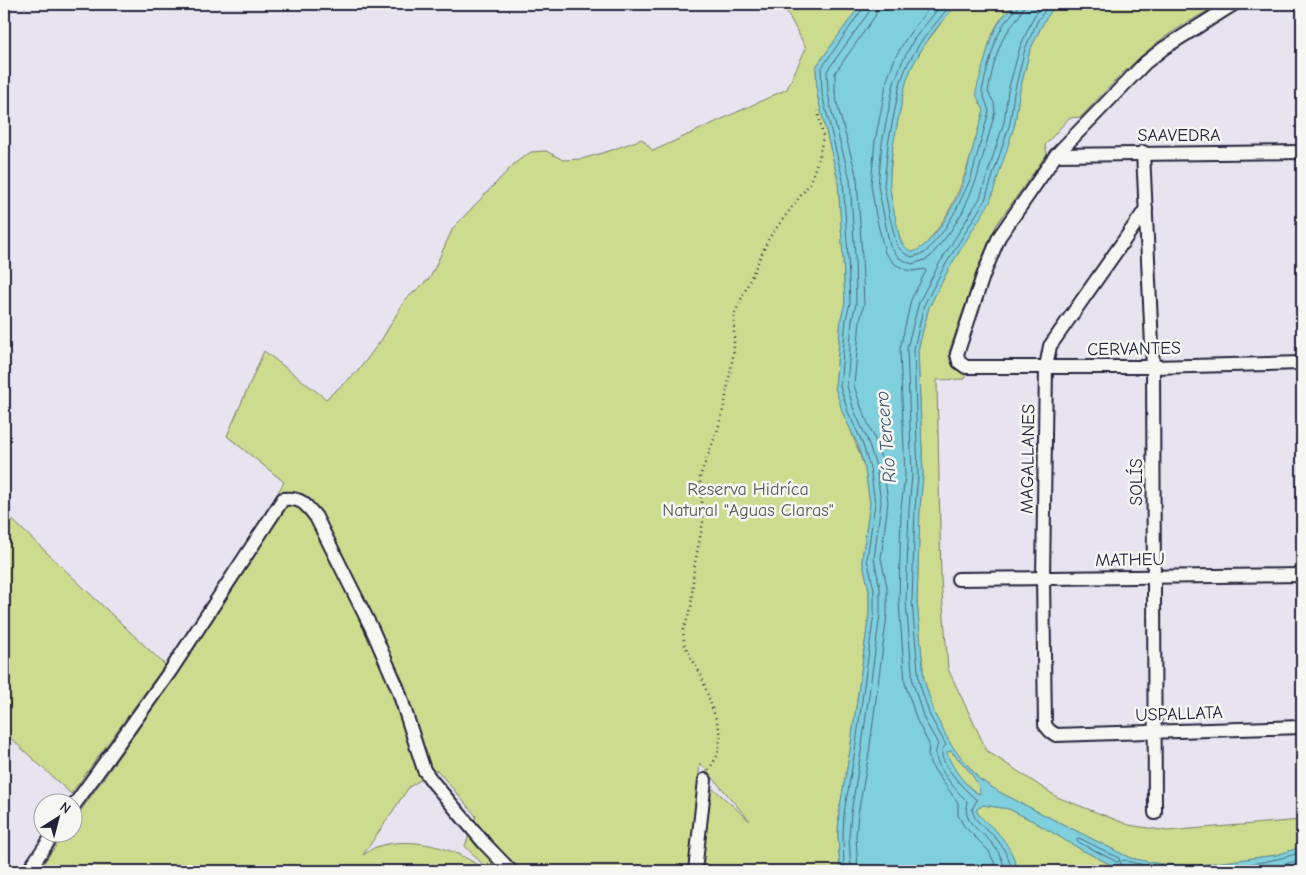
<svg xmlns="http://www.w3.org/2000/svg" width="1306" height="875" viewBox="0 0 1306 875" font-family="'Comic Neue',sans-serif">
	<rect width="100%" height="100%" fill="#e7e3ef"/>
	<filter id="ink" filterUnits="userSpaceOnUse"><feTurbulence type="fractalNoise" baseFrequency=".02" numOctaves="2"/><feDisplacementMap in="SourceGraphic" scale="10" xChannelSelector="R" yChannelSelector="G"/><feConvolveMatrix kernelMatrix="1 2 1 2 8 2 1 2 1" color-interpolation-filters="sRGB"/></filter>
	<g filter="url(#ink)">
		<!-- green -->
		<g fill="#cddb8f" stroke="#787e65">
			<path d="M785 4H861L816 67 817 94 838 180 843 257 845 303 841 318 835 387 865 469 870 503 862 559 869 590V614L850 751 839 812 838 836 840 871H714L715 866 706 864 705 871H700L709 789 715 790 750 821 700 763 688 871H489L465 846 476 816 437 770 409 787 363 855C367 853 371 849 376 847 412 835 457 848 486 871H38L65 833 72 832 73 822 177 674 285 509 274 499 284 482 227 436 264 351 326 399 358 371 382 339 405 300 430 278 453 228 515 163 531 152 546 151 563 160 582 159 609 151 642 139 653 151 787 89 806 48 785 8Z"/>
			<path d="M957 4H1015C1010 9 1005 13 1001 19 984 42 984 75 980 103L984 110C971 154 962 198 933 235 927 243 923 249 913 252L906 249 901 243 894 213 889 185 893 144 905 85 912 66 924 46 941 23Z"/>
			<path d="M1056 4H1219C1199 16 1178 27 1159 41 1130 64 1106 90 1081 117L1069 118 1045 145 1047 154 997 224 990 238 976 273 949 352C949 364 955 370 965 375V379L937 380 941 579 948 669 987 751 1057 797 1129 825 1167 831 1302 820V847L1276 855 1193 866 1160 864 1130 858 1001 793 979 779 951 745 935 715 924 680 917 601 920 508 923 476 918 350 929 307 948 270 1015 124 1019 94 1030 50 1043 23Z"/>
			<path d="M4 512 165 665 71 794 4 732Z"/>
			<path d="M950 751C961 761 979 779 981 794 969 792 949 764 946 752Z"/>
			<path d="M983 805 1009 809 1033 821 1080 849 1123 871H1018L1012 854 979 816 976 810Z"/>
		</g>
		<!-- water -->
		<path fill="#80cfdd" stroke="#5a8a9c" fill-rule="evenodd" d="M861 4H957C940 23 924 42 913 65 904 82 902 102 898 120 894 141 889 162 890 184 890 196 894 210 896 221 900 236 898 245 913 252 936 244 960 196 966 174 969 164 971 154 974 144 977 132 981 122 984 110L977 97 976 91 991 38 1001 19 1015 4H1056L1043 23 1030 50 1019 94 1015 124 990 202 948 270 929 307 918 350 923 476 920 508 917 601 924 680 935 715 951 745 979 779 1001 793 1130 858 1160 864 1194 866 1276 855 1302 847V871H1123L1080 849 1033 821 1009 809 983 805 976 810C981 820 991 825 998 833 1008 844 1014 857 1018 871H840L838 836 839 812 850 751 869 614V590L862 559 870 503 865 469 857 443 843 414 835 387 841 318 845 303 843 257 838 180 817 94 816 67ZM951 751C961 761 980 780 980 794 969 792 949 764 947 752Z"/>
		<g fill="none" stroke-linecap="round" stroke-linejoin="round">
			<!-- shore -->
			<g stroke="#48677c" stroke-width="1">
				<path d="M932 4 907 37 895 58 887 80 875 141 871 185 876 216 885 253 895 264 906 270 913 271 924 269 926 271 911 300 900 349 905 476 901 508 899 602 905 683 917 721 929 744 928 755 931 765 958 803V815L964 826 989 851 998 871"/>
				<path d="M942 4 914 39 902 62 894 83 882 143 878 186 890 246 899 258 912 264 925 260 930 257 950 232 963 211 977 178 995 112 994 103 988 92C991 75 995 57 1002 41 1007 29 1024 14 1024 4"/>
				<path d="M951 4 920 43 907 65 900 84 888 144 884 185 889 214 897 246 904 253 912 257 925 253 945 229 957 208 971 178 989 111 982 91 987 70 996 39 1005 22 1017 8 1018 4"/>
				<path d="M1079 838 1119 858 1120 861 1117 862 1082 844 1077 841Z"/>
				<path d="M844 871 843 836 844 813 855 751 874 614V589L867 559 875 503 870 468 862 442 848 412 840 386 846 319 850 303 848 257 843 180 822 94 821 69 863 8 864 4"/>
				<path d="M851 871 849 836 851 813 861 752 880 615V588L874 559 881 502 876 466 867 439 854 410 847 386 852 320 856 304 855 256 850 179 831 109 828 93 827 71 869 12 871 4"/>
				<path d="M858 871 856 836 858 814 869 753 887 615V587L881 558 888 502 883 464 874 437 861 407 854 385 860 321 864 304 862 256 857 178 838 107 835 92V73L875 16 878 4"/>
				<path d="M1006 871C1003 862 1000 853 994 846 982 829 962 826 967 801 957 792 937 769 936 755 935 751 937 748 938 744L924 719 913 683 906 602 909 508 912 476 907 348 919 302 939 264 980 198 1004 122 1008 91 1020 47 1033 18 1042 4"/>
				<path d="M1013 871C1009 861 1006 851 999 842 991 831 974 824 972 809L977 800C968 794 939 763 942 752 942 749 944 747 946 745L930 716 919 682 912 602 915 508 918 476 914 349 924 305 944 267 985 200 1010 123 1014 93 1025 49 1038 20 1050 4"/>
				<path d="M1124 871 1120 863 1123 860C1174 875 1251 869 1302 852"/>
				<path d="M1247 871 1279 866 1302 859"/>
			</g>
			<defs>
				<g id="minor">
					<path d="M1234 4 1164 48 1145 63 1056 155 999 237 983 276 957 354 959 362 966 367H1153L1302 363"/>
					<path d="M1143 152 1153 367 1155 813"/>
					<path d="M1056 155 1302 152"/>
					<path d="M1146 209 1050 346 1046 367 1043 578 1045 725 1050 731 1056 735 1302 727"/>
					<path d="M958 579 1302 575"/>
					<path d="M72 808 171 670 283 499C300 497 305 503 316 517L372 629 398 689 424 770 432 781 485 844 511 871"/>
					<path d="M28 871 55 832"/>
					<path d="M695 871 705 780"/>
				</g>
			</defs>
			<!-- minor casing -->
			<use href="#minor" stroke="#22223b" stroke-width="16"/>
			<!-- path -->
			<path stroke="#22223b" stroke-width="2.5" stroke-dasharray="1 4" stroke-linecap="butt" d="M709 770 717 756 721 734 701 675 684 644 683 630 691 609 694 568 703 522 700 476 718 429 725 402 734 350V315L769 238 810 183 819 157 823 137 818 111"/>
			<!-- minor -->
			<use href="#minor" stroke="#f6f6f2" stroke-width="12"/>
		</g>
	</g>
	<g text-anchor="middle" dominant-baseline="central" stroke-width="5" stroke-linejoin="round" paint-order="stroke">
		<!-- street labels -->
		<g font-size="18" fill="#22223b" stroke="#f6f6f2">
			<text x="1179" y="135">SAAVEDRA</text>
			<text transform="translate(1134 349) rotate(-1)">CERVANTES</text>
			<text transform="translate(1028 459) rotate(-89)">MAGALLANES</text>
			<text transform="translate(1136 482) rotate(-90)">SOLÍS</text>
			<text transform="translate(1130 560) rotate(-1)">MATHEU</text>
			<text transform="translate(1179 714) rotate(-2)">USPALLATA</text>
		</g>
		<!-- park labels -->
		<g font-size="18" fill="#555a54" stroke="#f6f6f2">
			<text x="748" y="489">Reserva Hidríca<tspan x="748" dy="21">Natural "Aguas Claras"</tspan></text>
		</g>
		<!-- water labels -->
		<g font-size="19" font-style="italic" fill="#3e566c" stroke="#f6f6f2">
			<text transform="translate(886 437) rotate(-95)">Río Tercero</text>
		</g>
	</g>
	<!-- margin -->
	<rect width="1306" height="875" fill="none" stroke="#f6f6f2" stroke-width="20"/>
	<rect x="10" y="10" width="1286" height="855" fill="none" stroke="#22223b" stroke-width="2" filter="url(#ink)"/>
	<!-- north arrow -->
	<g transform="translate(58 818) rotate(36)"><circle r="24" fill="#f6f6f2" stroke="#a1a1a9"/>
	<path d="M0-4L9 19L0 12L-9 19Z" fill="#22223b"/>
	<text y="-8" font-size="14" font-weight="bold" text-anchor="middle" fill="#22223b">N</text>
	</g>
</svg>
